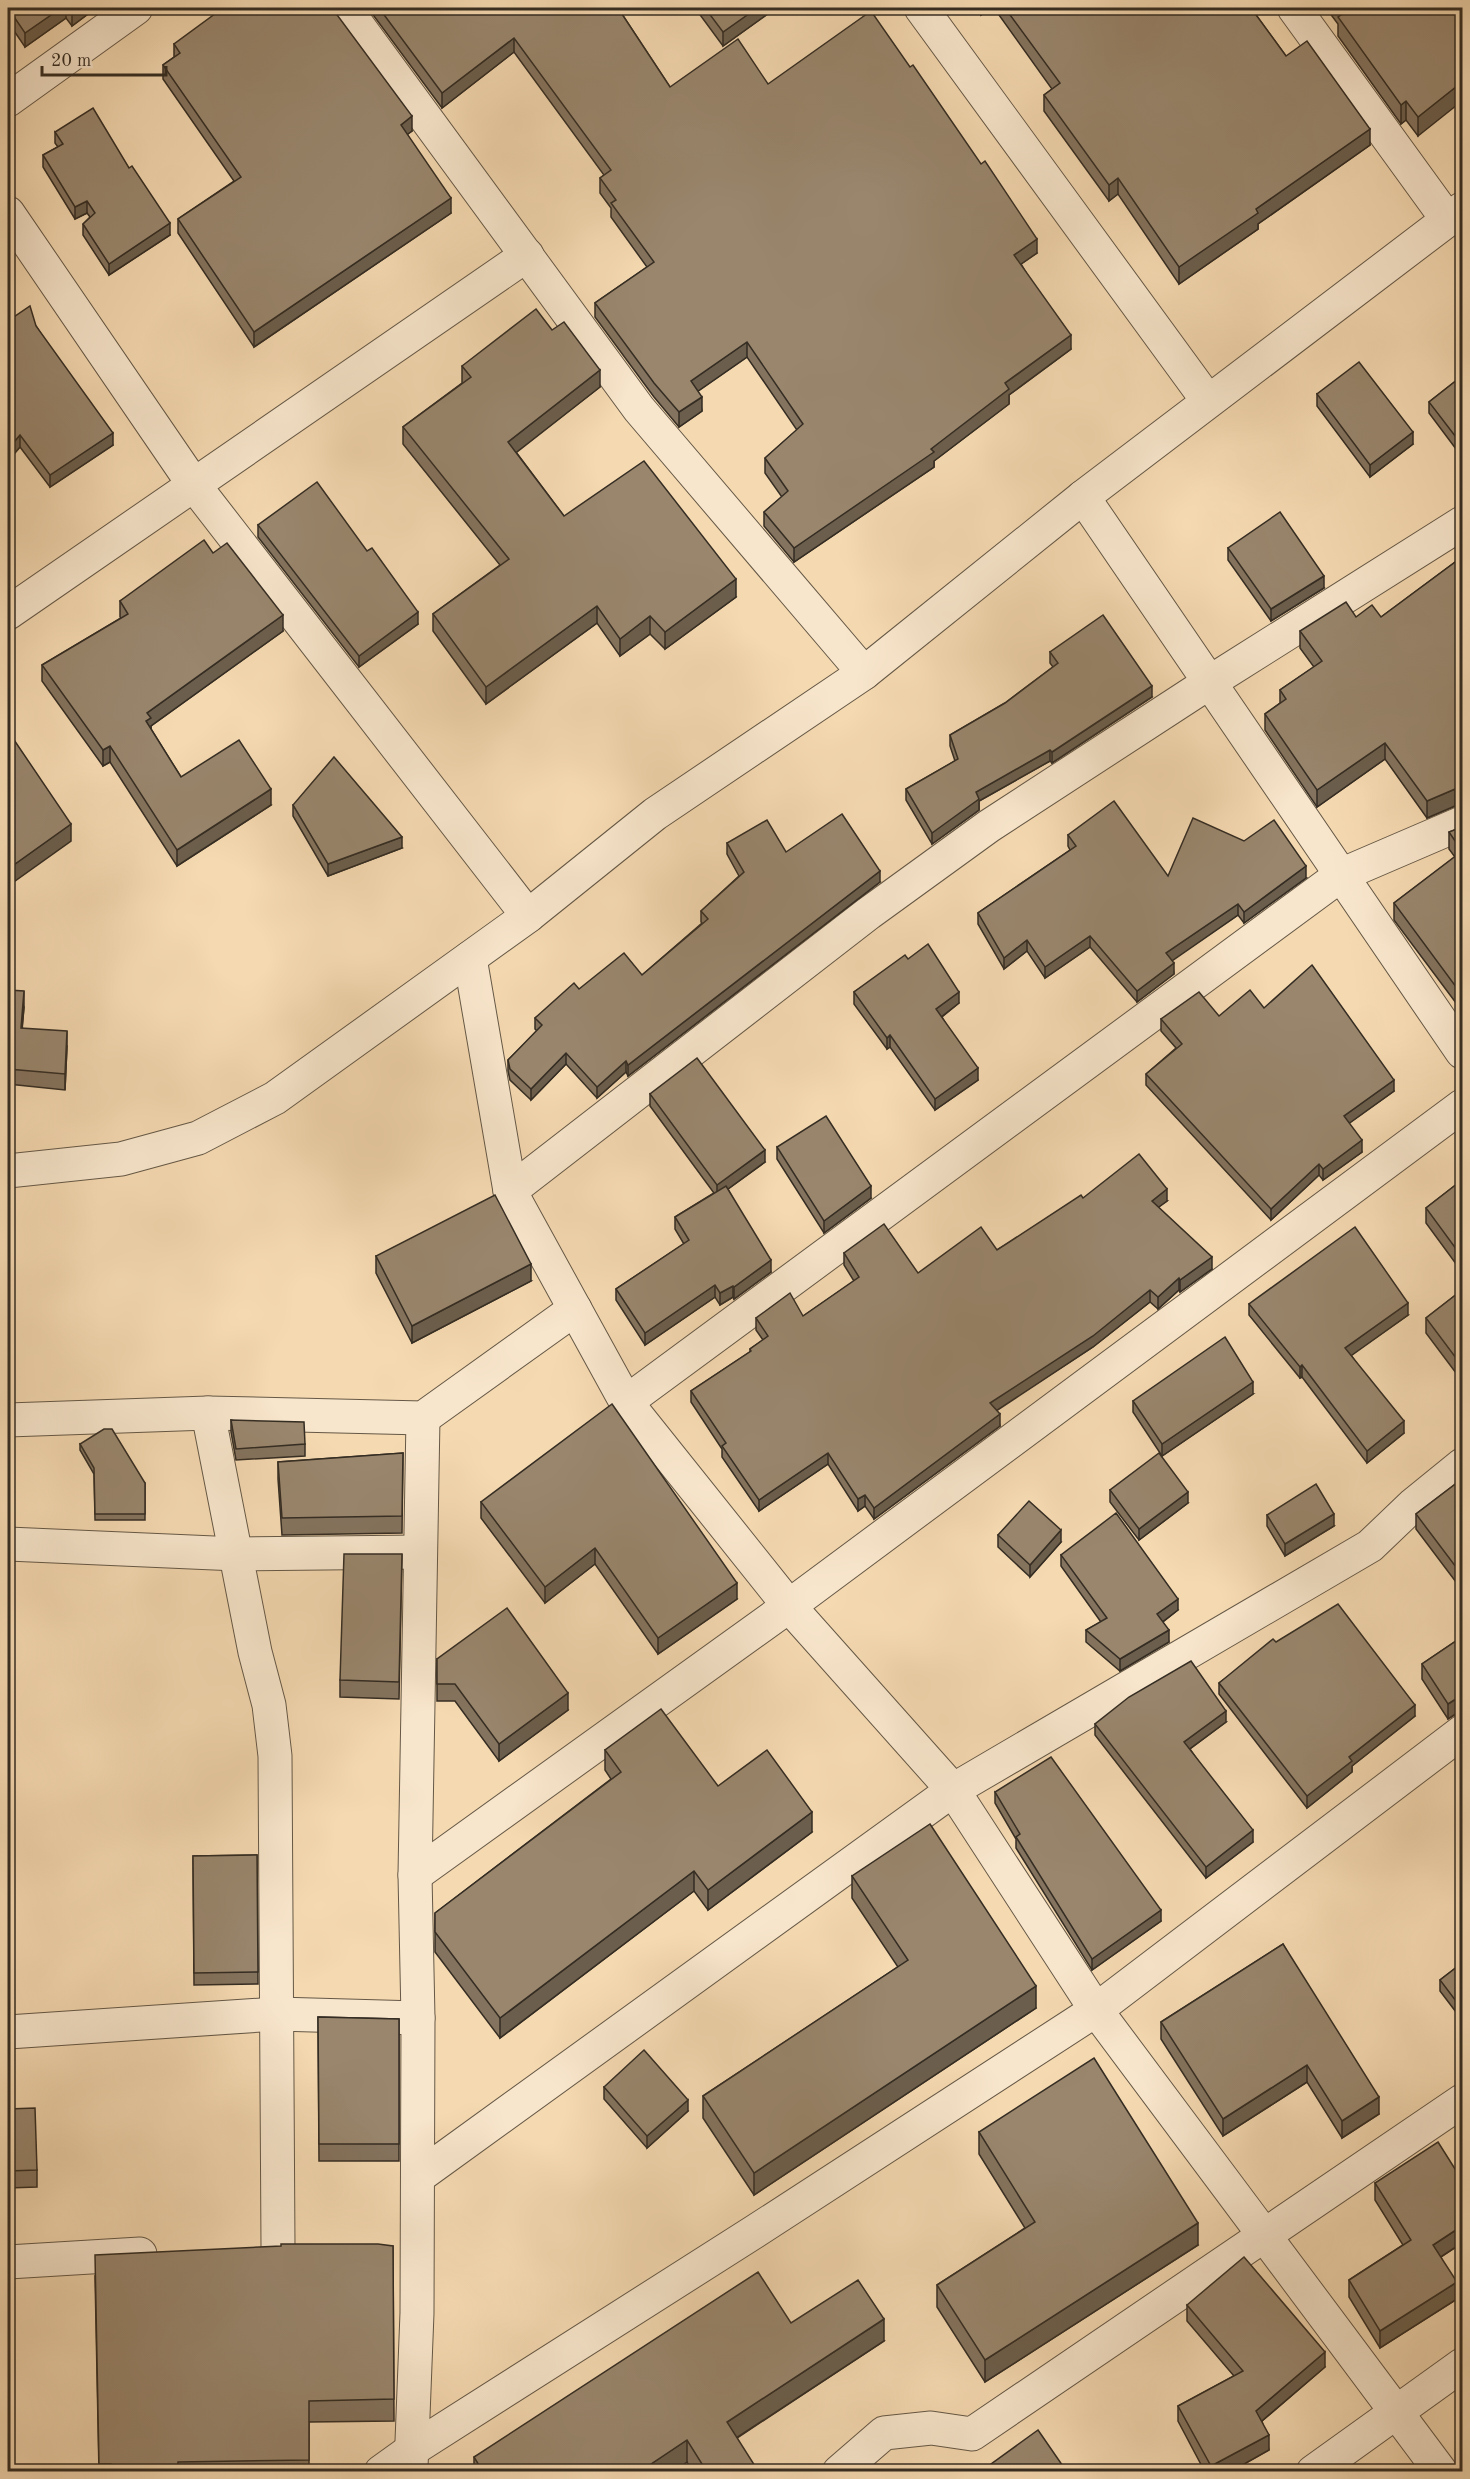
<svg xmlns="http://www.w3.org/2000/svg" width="1470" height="2479" viewBox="0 0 1470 2479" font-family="'Old Standard TT',serif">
	<rect width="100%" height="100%" fill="#f5d9b1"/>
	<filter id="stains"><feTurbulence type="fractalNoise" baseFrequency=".00333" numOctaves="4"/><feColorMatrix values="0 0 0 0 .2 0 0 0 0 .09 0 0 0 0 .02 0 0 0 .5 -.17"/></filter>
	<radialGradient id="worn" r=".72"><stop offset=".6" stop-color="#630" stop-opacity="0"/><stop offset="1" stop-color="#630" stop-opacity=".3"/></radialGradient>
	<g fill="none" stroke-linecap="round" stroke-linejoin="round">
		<defs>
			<g id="minor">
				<path d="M345 8 639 409 864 673"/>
				<path d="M921 8 1208 401"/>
				<path d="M1294 8 1447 219"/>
				<path d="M8 100 136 8"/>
				<path d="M8 213 194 485 528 916"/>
				<path d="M1083 497 1462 1052"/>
				<path d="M8 613 527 255"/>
				<path d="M470 958 510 1191 626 1402 789 1606 953 1790 1096 2010 1441 2472"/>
				<path d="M8 1171 121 1159 198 1138 275 1098 528 916 655 814 864 673 1083 497 1462 209"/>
				<path d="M510 1191 869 913 989 826 1210 682 1462 523"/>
				<path d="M626 1402 1341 875 1462 823"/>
				<path d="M208 1413 255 1652 269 1705 275 1756 278 2247"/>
				<path d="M8 1420 208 1413 423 1418 575 1309"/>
				<path d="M8 1544 237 1554 420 1552"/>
				<path d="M415 1875 789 1606 1462 1106"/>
				<path d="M8 2032 277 2014 418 2018"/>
				<path d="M418 2177 953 1790 1370 1546 1414 1504 1462 1465"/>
				<path d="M8 2262 140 2254"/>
				<path d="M411 2467 417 2313 418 2018 415 1875 423 1418"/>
				<path d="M381 2472 413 2449 754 2232 1096 2010 1462 1732"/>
				<path d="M839 2472 884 2433 931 2428 972 2434 1462 2101"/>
				<path d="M1313 2472 1462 2365"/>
			</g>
		</defs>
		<!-- minor casing -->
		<use href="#minor" stroke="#655846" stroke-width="35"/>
		<!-- minor -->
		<use href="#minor" stroke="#f8e6cc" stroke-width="33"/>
	</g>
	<!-- wall -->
	<g fill="#84735e" stroke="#352d23" stroke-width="1.5">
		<path d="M8 8H96L72 26 66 18 25 47 8 22Z"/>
		<path d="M368 8H618L670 87 768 84 1037 253 1021 264 1071 349 1009 395V404L934 461V467L794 562 764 526V512L782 497 765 473V458L797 430 747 357 698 391 702 411 679 427 654 397 595 317V303L647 267 611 217V208L600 193V178L604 175 514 52 442 108Z"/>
		<path d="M695 8H776L723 46Z"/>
		<path d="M976 8H991L981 15Z"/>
		<path d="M994 8H1251L1286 56 1370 145 1258 224V229L1179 284 1118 194 1109 201 1044 111V95L1052 89Z"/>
		<path d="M1326 8H1462L1418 136 1406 120 1401 124 1338 36V24Z"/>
		<path d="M174 44 412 131 407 134 451 213 254 347 178 233V219L234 181 163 79V65L174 57Z"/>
		<path d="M55 132 170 235 109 275 83 235V224L90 217 87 213 75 219 43 167V155L58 147 55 143Z"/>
		<path d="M8 321 36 326 113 445 50 487 20 447 8 461Z"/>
		<path d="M552 330 600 387 516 452 564 516 736 597 665 649 650 634 620 656 597 623 486 704 433 631V614L500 565 403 444V427L462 383V366Z"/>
		<path d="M1462 376V457L1429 413V402Z"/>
		<path d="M1317 394 1413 444 1370 477 1317 406Z"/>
		<path d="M258 525 418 624 359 667 258 537Z"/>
		<path d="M1228 548 1324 588 1271 621 1228 560Z"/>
		<path d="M213 553 283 631 151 726V729L181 777 271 805 177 866 110 762 103 766 42 681V665L121 618 120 617V601Z"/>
		<path d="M1462 557V805L1455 806 1427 818 1385 759 1317 807 1265 730V714L1280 703V690L1314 667 1300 648V631L1356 617H1381Z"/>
		<path d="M1050 652 1152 697 1052 763 1050 761 979 801V810L932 844 906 800V789L955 761 950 746V735L1005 703 1053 667 1050 663Z"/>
		<path d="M293 805 402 848 328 876 293 816Z"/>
		<path d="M1462 827V1011L1394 920V903L1455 857 1449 849V832Z"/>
		<path d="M1068 835 1168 876 1306 878 1244 923 1238 915 1172 960 1174 974 1137 1002 1090 947 1045 978 1027 951 1004 969 978 924V913L1070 850 1068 846Z"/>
		<path d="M727 843 786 852 880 882 628 1076 626 1072 597 1098 566 1064 531 1100 510 1080 508 1071V1060L537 1031 535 1029V1018L579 989 642 975 702 923 701 922V911L739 876 727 854Z"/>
		<path d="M908 959 959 1003 942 1017 978 1080 935 1110 890 1047 887 1049 854 1004V992Z"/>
		<path d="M8 990 24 1007 22 1028 67 1046 65 1090 8 1084Z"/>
		<path d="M1264 1008 1394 1091 1349 1123 1362 1152 1323 1180 1319 1175 1271 1220 1146 1085V1074L1176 1048 1161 1031V1019L1219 1016Z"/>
		<path d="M650 1094 765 1162 728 1189 771 1272 734 1299 733 1297 720 1305 715 1297 645 1345 616 1300V1289L684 1244 675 1229V1217L714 1193 650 1106Z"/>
		<path d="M777 1147 871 1198 824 1233 777 1159Z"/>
		<path d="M1462 1180V1272L1426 1223V1208Z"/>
		<path d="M1083 1198 1167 1201 1158 1207 1212 1269 1180 1292 1179 1290 1158 1309 1150 1302 1093 1347 996 1410 1000 1426 874 1519 865 1506 858 1511 828 1464 759 1511 722 1457V1449L691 1402V1391L750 1352V1349L763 1340 756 1330V1318L803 1316 854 1281 844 1265V1253L918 1273 997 1250Z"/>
		<path d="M376 1256 531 1281 412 1343 376 1273Z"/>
		<path d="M1462 1290V1381L1426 1333V1318Z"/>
		<path d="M1249 1304 1408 1315 1351 1355 1404 1433 1367 1463 1302 1377 1300 1378 1249 1315Z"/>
		<path d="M1253 1394 1162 1456 1133 1412V1401Z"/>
		<path d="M231 1420 305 1444V1456L236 1460 231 1432Z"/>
		<path d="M80 1444 145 1483V1520H95L94 1474 80 1450Z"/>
		<path d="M403 1453 402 1533 282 1535 278 1479V1462Z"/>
		<path d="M1462 1479V1590L1416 1529V1514Z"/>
		<path d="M1110 1490 1188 1503 1139 1540 1110 1502Z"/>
		<path d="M481 1502 737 1599 658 1654 595 1564 545 1603 481 1518Z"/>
		<path d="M1267 1515 1334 1526 1285 1556 1267 1526Z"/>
		<path d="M998 1535 1061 1542 1030 1577 998 1547Z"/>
		<path d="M402 1554 399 1699 340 1697V1680Z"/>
		<path d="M1061 1555 1178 1610 1163 1622 1169 1642 1120 1671 1086 1642V1630L1101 1622 1061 1566Z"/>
		<path d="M1462 1637V1710L1448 1719 1422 1679V1664Z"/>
		<path d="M1276 1642 1415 1716 1352 1766V1772L1307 1808 1219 1694V1683Z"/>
		<path d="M437 1659 568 1710 499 1761 455 1701H437Z"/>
		<path d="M1226 1722 1190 1749 1253 1842 1206 1878 1095 1735V1724Z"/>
		<path d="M605 1750 718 1786 812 1832 708 1910 694 1891 500 2038 435 1952V1913L611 1779 605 1770Z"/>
		<path d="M995 1792 1161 1921 1092 1970 1016 1848V1839L995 1803Z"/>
		<path d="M257 1855 258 1984 194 1985 193 1856Z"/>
		<path d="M852 1876 1036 2008 754 2195 703 2118V2096L898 1967 852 1898Z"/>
		<path d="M1283 1944 1379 2114 1342 2138 1307 2082 1223 2136 1161 2039V2022Z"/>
		<path d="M1462 1963V2020L1440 1991V1980Z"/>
		<path d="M318 2017 399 2019V2161H319Z"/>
		<path d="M604 2087 688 2111 647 2148 604 2099Z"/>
		<path d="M8 2109 37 2170V2187L8 2188Z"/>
		<path d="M979 2132 1198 2245 985 2382 937 2307V2285L1025 2228 979 2154Z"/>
		<path d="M1462 2180V2243L1441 2257 1457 2299 1380 2348 1349 2297V2280L1403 2245 1375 2200V2183Z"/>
		<path d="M393 2246 394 2421 309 2422V2472H99L95 2276Z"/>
		<path d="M1187 2305 1325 2367 1262 2421 1269 2450 1230 2472H1205L1178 2421V2406L1234 2376 1187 2321Z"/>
		<path d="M791 2323 884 2341 737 2438 755 2472H693L687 2462 673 2472H474V2457Z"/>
	</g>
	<!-- shaded-wall -->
	<g fill="#6b5e4c" stroke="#352d23" stroke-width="1.5">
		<path d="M61 8H66V18L25 47V33Z"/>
		<path d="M78 8H96L72 26V12Z"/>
		<path d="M757 8H776L723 46V32Z"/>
		<path d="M981 8H991L981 15Z"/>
		<path d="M514 38V52L442 108V93Z"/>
		<path d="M1462 82V101L1418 136V117Z"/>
		<path d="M1406 101V120L1401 124V105Z"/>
		<path d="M412 116V131L401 139V125Z"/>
		<path d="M1370 129V145L1258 224V229L1179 284V267L1256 209Z"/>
		<path d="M1118 178V194L1109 201V185Z"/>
		<path d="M451 198V213L254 347V332Z"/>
		<path d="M87 201V213L75 219V207Z"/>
		<path d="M170 223V235L109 275V264Z"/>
		<path d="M1037 239V253L1014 269V255Z"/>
		<path d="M1071 335V349L1009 395V404L934 461V467L794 562V548L931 449 1005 383Z"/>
		<path d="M747 342V357L691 396V381Z"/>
		<path d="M600 370V387L508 459V442Z"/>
		<path d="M702 397V411L679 427V412Z"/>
		<path d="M1413 432V444L1370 477V465Z"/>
		<path d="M113 433V445L50 487V475Z"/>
		<path d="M20 435V447L8 461V449Z"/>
		<path d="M1324 576V588L1271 621V609Z"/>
		<path d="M736 579V597L665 649V632Z"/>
		<path d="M597 606V623L486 704V687Z"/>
		<path d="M418 612V624L359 667V656Z"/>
		<path d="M283 615V631L151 726V734L146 721 147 713Z"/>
		<path d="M650 616V634L620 656V639Z"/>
		<path d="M1152 686V697L1052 763V752Z"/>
		<path d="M1385 743V759L1317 807V790Z"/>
		<path d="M110 746V762L103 766V750Z"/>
		<path d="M1050 750V761L979 801V810L932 844V833L976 792Z"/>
		<path d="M271 789V805L177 866V850Z"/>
		<path d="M1455 789V806L1427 818V801Z"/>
		<path d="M71 824V841L8 886V869Z"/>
		<path d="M402 837V848L328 876V864Z"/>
		<path d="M1306 866V878L1244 923V912Z"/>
		<path d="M880 871V882L628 1076V1065Z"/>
		<path d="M1238 904V915L1166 965V953Z"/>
		<path d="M1090 936V947L1045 978V967Z"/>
		<path d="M1027 940V951L1004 969V958Z"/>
		<path d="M1174 963V974L1137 1002V991Z"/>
		<path d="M24 991V1007L21 1043V1028Z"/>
		<path d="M959 992V1003L936 1021V1009Z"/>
		<path d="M67 1031V1046L65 1090V1074Z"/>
		<path d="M890 1035V1047L887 1049V1038Z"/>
		<path d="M566 1053V1064L531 1100V1089Z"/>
		<path d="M626 1061V1072L597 1098V1087Z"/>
		<path d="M978 1068V1080L935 1110V1099Z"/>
		<path d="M1394 1080V1091L1344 1127V1116Z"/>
		<path d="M1362 1140V1152L1323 1180V1169Z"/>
		<path d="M765 1150V1162L717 1197V1185Z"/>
		<path d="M1319 1164V1175L1271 1220V1209Z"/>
		<path d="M871 1186V1198L824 1233V1221Z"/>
		<path d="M1167 1189V1201L1152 1212V1201Z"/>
		<path d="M1212 1257V1269L1180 1292V1280Z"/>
		<path d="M771 1260V1272L734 1299V1287Z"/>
		<path d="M531 1264V1281L412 1343V1326Z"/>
		<path d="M1179 1278V1290L1158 1309V1297Z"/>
		<path d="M715 1285V1297L645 1345V1333Z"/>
		<path d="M733 1286V1297L720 1305V1293Z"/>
		<path d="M1150 1290V1302L1093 1347 990 1415V1403Z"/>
		<path d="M1408 1303V1315L1345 1360V1348Z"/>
		<path d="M1302 1365V1377L1300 1378V1367Z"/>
		<path d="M1253 1382V1394L1162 1456V1444Z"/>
		<path d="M1000 1414V1426L874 1519V1508Z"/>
		<path d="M1404 1421V1433L1367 1463V1451Z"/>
		<path d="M828 1453V1464L759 1511V1500Z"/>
		<path d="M1188 1492V1503L1139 1540V1529Z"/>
		<path d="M865 1495V1506L858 1511V1499Z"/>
		<path d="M1334 1514V1526L1285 1556V1544Z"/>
		<path d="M1061 1530V1542L1030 1577V1565Z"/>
		<path d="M595 1548V1564L545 1603V1587Z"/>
		<path d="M737 1583V1599L658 1654V1638Z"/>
		<path d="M1178 1599V1610L1157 1626V1614Z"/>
		<path d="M1169 1630V1642L1120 1671V1659Z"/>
		<path d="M568 1693V1710L499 1761V1744Z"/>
		<path d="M1462 1695V1710L1448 1719V1704Z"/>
		<path d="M1415 1705V1716L1352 1766V1772L1307 1808V1796L1349 1757Z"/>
		<path d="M1226 1711V1722L1184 1753V1742Z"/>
		<path d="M812 1812V1832L708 1910V1890Z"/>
		<path d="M1253 1830V1842L1206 1878V1867Z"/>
		<path d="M694 1871V1891L500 2038V2018Z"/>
		<path d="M1161 1910V1921L1092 1970V1959Z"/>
		<path d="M1036 1986V2008L754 2195V2173Z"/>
		<path d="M1307 2065V2082L1223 2136V2119Z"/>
		<path d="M1379 2097V2114L1342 2138V2121Z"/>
		<path d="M688 2100V2111L647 2148V2136Z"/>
		<path d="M1198 2223V2245L985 2382V2360Z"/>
		<path d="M1462 2226V2243L1433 2262V2245Z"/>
		<path d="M1457 2282V2299L1380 2348V2331Z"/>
		<path d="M884 2319V2341L727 2444V2422Z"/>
		<path d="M1325 2352V2367L1256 2426V2411Z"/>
		<path d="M1269 2435V2450L1230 2472H1211V2466Z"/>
		<path d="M687 2440V2462L673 2472H639Z"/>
		<path d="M755 2466V2472H745Z"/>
	</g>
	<!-- building -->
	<g fill="#99866d" stroke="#352d23" stroke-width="1.5">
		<path d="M8 8H61L25 33Z"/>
		<path d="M69 8H78L72 12Z"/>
		<path d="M223 8H332L412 116 401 125 451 198 254 332 178 219 241 177 163 65 180 53 174 44Z"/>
		<path d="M379 8H618L670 87 738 39 768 84 871 11 910 67 913 65 981 164 985 161 1037 239 1014 255 1071 335 1005 383 1009 389 931 449 934 452 794 548 764 512 788 491 765 458 803 424 747 342 691 381 702 397 679 412 654 383 595 303 654 262 611 203 616 200 600 178 611 170 514 38 442 93Z"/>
		<path d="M705 8H757L723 32Z"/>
		<path d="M1005 8H1251L1286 56 1307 41 1370 129 1256 209 1258 213 1179 267 1118 178 1109 185 1044 95 1060 83Z"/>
		<path d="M1340 8H1462V82L1418 117 1406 101 1401 105 1338 17 1344 13Z"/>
		<path d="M93 108 129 168 132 166 170 223 109 264 83 224 95 213 87 201 75 207 43 155 63 144 55 132Z"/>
		<path d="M30 306 36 326 113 433 50 475 20 435 8 449V321Z"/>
		<path d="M536 309 552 330 564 322 600 370 508 442 564 516 644 461 736 579 665 632 650 616 620 639 597 606 486 687 433 614 509 559 403 427 471 377 462 366Z"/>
		<path d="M1359 362 1413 432 1370 465 1317 394Z"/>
		<path d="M1462 376V445L1429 402Z"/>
		<path d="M317 482 367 551 372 548 418 612 359 656 258 525Z"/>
		<path d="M1280 512 1324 576 1271 609 1228 548Z"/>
		<path d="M204 540 213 553 227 543 283 615 147 713 151 718 146 721 181 777 239 740 271 789 177 850 110 746 103 750 42 665 128 614 120 601Z"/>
		<path d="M1462 557V788L1455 789 1427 801 1385 743 1317 790 1265 714 1286 699 1280 690 1322 661 1300 631 1346 602 1356 617 1372 605 1381 617Z"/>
		<path d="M1103 615 1152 686 1052 752 1050 750 976 792 979 799 932 833 906 789 958 759 950 735 1005 703 1058 663 1050 652Z"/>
		<path d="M8 731 71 824 8 869Z"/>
		<path d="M334 757 402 837 328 864 293 805Z"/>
		<path d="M1114 801 1168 876 1193 818 1244 841 1274 820 1306 866 1244 912 1238 904 1166 953 1174 963 1137 991 1090 936 1045 967 1027 940 1004 958 978 913 1076 846 1068 835Z"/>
		<path d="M842 814 880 871 628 1065 626 1061 597 1087 566 1053 531 1089 510 1069 508 1060 542 1025 535 1018 574 983 579 989 624 953 642 975 708 919 701 911 744 872 727 843 767 820 786 852Z"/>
		<path d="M1462 827V995L1394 903 1462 851 1449 832Z"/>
		<path d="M928 944 959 992 936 1009 978 1068 935 1099 890 1035 887 1038 854 992 905 955 908 959Z"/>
		<path d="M1312 965 1394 1080 1344 1116 1362 1140 1323 1169 1319 1164 1271 1209 1146 1074 1182 1044 1161 1019 1199 992 1219 1016 1250 990 1264 1008Z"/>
		<path d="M8 990 24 991 21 1028 67 1031 65 1074 8 1069Z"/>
		<path d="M697 1058 765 1150 717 1185 650 1094Z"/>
		<path d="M826 1116 871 1186 824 1221 777 1147Z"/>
		<path d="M1139 1154 1167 1189 1152 1201 1212 1257 1180 1280 1179 1278 1158 1297 1150 1290 1093 1336 990 1403 1000 1414 874 1508 865 1495 858 1499 828 1453 759 1500 722 1446 726 1443 691 1391 751 1351 750 1349 768 1336 756 1318 790 1293 803 1316 859 1277 844 1253 884 1224 918 1273 981 1227 997 1250 1081 1195 1083 1198Z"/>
		<path d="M1462 1180V1257L1426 1208Z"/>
		<path d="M726 1186 771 1260 734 1287 733 1286 720 1293 715 1285 645 1333 616 1289 689 1240 675 1217Z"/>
		<path d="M495 1195 531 1264 412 1326 376 1256Z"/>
		<path d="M1355 1227 1408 1303 1345 1348 1404 1421 1367 1451 1302 1365 1300 1367 1249 1304Z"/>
		<path d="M1462 1290V1366L1426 1318Z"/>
		<path d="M1225 1337 1253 1382 1162 1444 1133 1401Z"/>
		<path d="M612 1404 737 1583 658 1638 595 1548 545 1587 481 1502Z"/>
		<path d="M231 1420 304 1422 305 1444 236 1449Z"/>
		<path d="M104 1429H112L145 1483V1514H95L94 1468 80 1444Z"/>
		<path d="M403 1453 402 1516 282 1518 278 1462Z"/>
		<path d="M1159 1453 1188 1492 1139 1529 1110 1490Z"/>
		<path d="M1462 1479V1575L1416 1514Z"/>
		<path d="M1316 1484 1334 1514 1285 1544 1267 1515Z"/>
		<path d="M1029 1501 1061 1530 1030 1565 998 1535Z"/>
		<path d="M1116 1513 1178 1599 1157 1614 1169 1630 1120 1659 1086 1630 1107 1618 1061 1555Z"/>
		<path d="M344 1554H402L399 1682 340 1680Z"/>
		<path d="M1338 1604 1415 1705 1349 1757 1352 1761 1307 1796 1219 1683 1273 1639 1276 1642Z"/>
		<path d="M507 1608 568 1693 499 1744 455 1684H437V1659Z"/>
		<path d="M1462 1637V1695L1448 1704 1422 1664Z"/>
		<path d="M1191 1661 1226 1711 1184 1742 1253 1830 1206 1867 1095 1724 1129 1697Z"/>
		<path d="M661 1709 718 1786 767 1750 812 1812 708 1890 694 1871 500 2018 435 1932V1913L621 1772 605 1750Z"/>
		<path d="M1051 1757 1161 1910 1092 1959 1016 1837 1020 1834 995 1792Z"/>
		<path d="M930 1824 1036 1986 754 2173 703 2096 908 1960 852 1876Z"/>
		<path d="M257 1855 258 1972 194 1973 193 1856Z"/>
		<path d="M1283 1944 1379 2097 1342 2121 1307 2065 1223 2119 1161 2022Z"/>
		<path d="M1462 1963V2009L1440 1980Z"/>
		<path d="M318 2017 399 2019V2144H319Z"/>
		<path d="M644 2050 688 2100 647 2136 604 2087Z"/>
		<path d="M1094 2058 1198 2223 985 2360 937 2285 1035 2222 979 2132Z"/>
		<path d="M35 2108 37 2170 8 2171V2109Z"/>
		<path d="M1438 2142 1462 2180V2226L1433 2245 1457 2282 1380 2331 1349 2280 1411 2240 1375 2183Z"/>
		<path d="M281 2244H378L393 2246 394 2399 309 2401V2460L178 2462 177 2472H110L111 2464H99L95 2255 281 2246Z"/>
		<path d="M1244 2257 1325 2352 1256 2411 1269 2435 1211 2466 1178 2406 1243 2371 1187 2305Z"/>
		<path d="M758 2272 791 2323 858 2280 884 2319 727 2422 755 2466 745 2472H707L687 2440 639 2472H483L474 2457Z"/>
		<path d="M1038 2430 1067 2472H980Z"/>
	</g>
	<!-- margin -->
	<rect width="1470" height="2479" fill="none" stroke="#f5d9b1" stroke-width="30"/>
	<rect x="9" y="9" width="1452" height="2461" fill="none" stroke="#352d23" stroke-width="3"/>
	<rect x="15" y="15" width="1440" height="2449" fill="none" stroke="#352d23" stroke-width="1.5"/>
	<!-- scale -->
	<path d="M42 66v9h124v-9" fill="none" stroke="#352d23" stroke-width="3"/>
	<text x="51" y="66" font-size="18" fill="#352d23" stroke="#f8e6cc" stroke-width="4.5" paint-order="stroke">20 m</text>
	<rect width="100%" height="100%" filter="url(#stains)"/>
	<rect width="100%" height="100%" fill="url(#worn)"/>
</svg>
